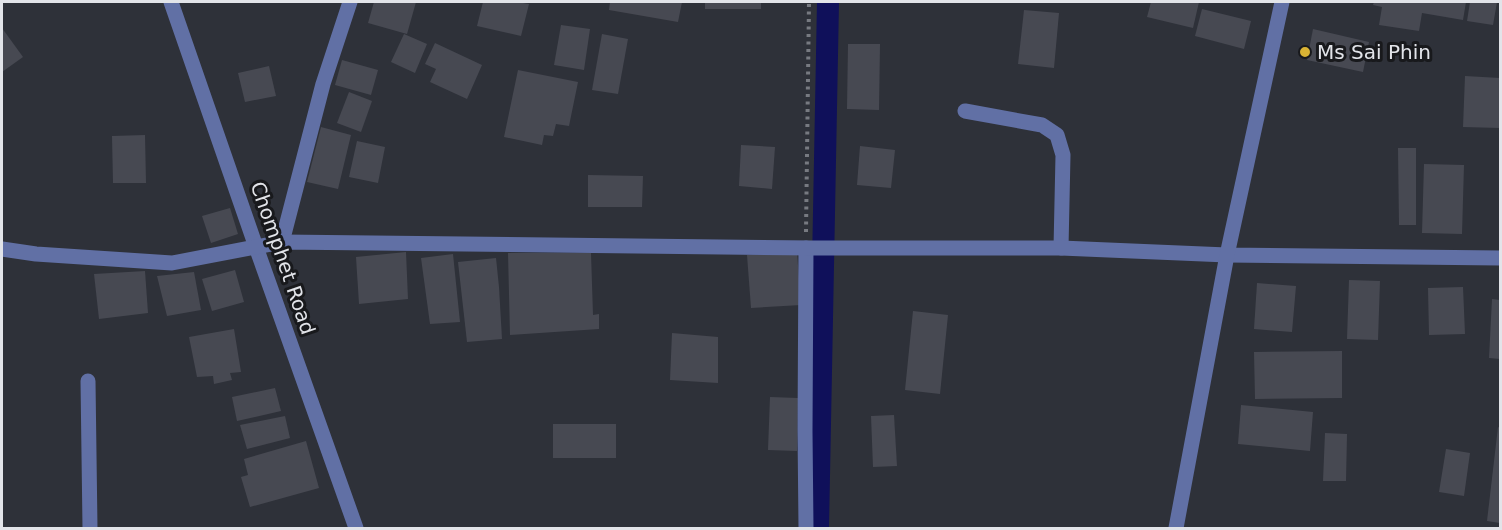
<svg xmlns="http://www.w3.org/2000/svg" width="1502" height="530" viewBox="0 0 1502 530" font-family="'DejaVu Sans',sans-serif">
	<rect width="100%" height="100%" fill="#2e3139"/>
	<g fill="none" stroke-linecap="round" stroke-linejoin="round">
		<!-- canal -->
		<path stroke="#0f105a" stroke-width="22" d="M818 528 828 2"/>
	</g>
	<!-- building -->
	<g fill="#474952">
		<path d="M374 2H416L407 34 368 23Z"/>
		<path d="M483 2H517L529 4 521 36 477 26Z"/>
		<path d="M610 2H682L678 22 609 10Z"/>
		<rect x="705" y="2" width="56" height="7"/>
		<path d="M1151 2H1199L1193 28 1147 17Z"/>
		<path d="M1374 2H1466L1463 20 1422 13 1419 31 1379 25 1382 7 1373 5Z"/>
		<path d="M1470 2H1497L1493 25 1467 21Z"/>
		<path d="M1202 9 1251 21 1244 49 1195 36Z"/>
		<path d="M1024 10 1059 13 1054 68 1018 64Z"/>
		<path d="M561 25 590 29 584 70 554 65Z"/>
		<path d="M2 28 23 57 2 72Z"/>
		<path d="M1313 29 1369 42 1363 72 1307 60Z"/>
		<path d="M404 34 427 44 415 73 391 62Z"/>
		<path d="M602 34 628 39 618 94 592 90Z"/>
		<path d="M435 43 482 65 467 99 430 82 436 69 425 64Z"/>
		<path d="M848 44H880L879 110 847 109Z"/>
		<path d="M342 60 378 70 371 95 335 85Z"/>
		<path d="M269 66 276 96 245 102 238 73Z"/>
		<path d="M518 70 578 82 569 126 556 124 553 136 544 135 542 145 504 137Z"/>
		<path d="M1465 76 1500 78V128L1463 127Z"/>
		<path d="M349 92 372 101 361 132 337 123Z"/>
		<path d="M321 127 351 135 338 189 307 182Z"/>
		<path d="M145 135 146 183H113L112 136Z"/>
		<path d="M357 141 385 147 378 183 349 177Z"/>
		<path d="M741 145 775 147 772 189 739 186Z"/>
		<path d="M860 146 895 150 891 188 857 185Z"/>
		<path d="M1398 148H1416V225H1399Z"/>
		<path d="M1424 164 1464 165 1462 234 1422 233Z"/>
		<path d="M588 175 643 176 642 207H588Z"/>
		<path d="M230 208 238 234 211 243 202 216Z"/>
		<path d="M406 252 408 299 359 304 356 257Z"/>
		<path d="M797 252 801 305 751 308 747 255Z"/>
		<path d="M508 253H591L593 315 599 314V329L510 335Z"/>
		<path d="M453 254 460 322 430 324 421 258Z"/>
		<path d="M496 258 499 287 502 339 467 342 458 262Z"/>
		<path d="M235 270 244 302 212 311 202 279Z"/>
		<path d="M145 271 148 313 99 319 94 274Z"/>
		<path d="M194 272 201 310 167 316 157 276Z"/>
		<path d="M1349 280 1380 281 1378 340 1347 339Z"/>
		<path d="M1257 283 1296 286 1292 332 1254 329Z"/>
		<path d="M1463 287 1465 334 1429 335 1428 288Z"/>
		<path d="M1492 299 1500 300V359L1489 358Z"/>
		<path d="M913 311 948 315 940 394 905 390Z"/>
		<path d="M234 329 241 372 230 373 232 380 214 384 213 376 197 377 189 337Z"/>
		<path d="M672 333 718 337V383L670 380Z"/>
		<path d="M1342 351V398L1255 399 1254 352Z"/>
		<path d="M275 388 281 411 237 421 232 397Z"/>
		<path d="M770 397 798 398 797 451 768 450Z"/>
		<path d="M1241 405 1313 412 1310 451 1238 444Z"/>
		<path d="M894 415 897 466 873 467 871 416Z"/>
		<path d="M285 416 290 438 247 449 240 425Z"/>
		<rect x="553" y="424" width="63" height="34"/>
		<path d="M1498 427 1500 428V523L1487 521Z"/>
		<path d="M1325 433 1347 434 1346 481H1323Z"/>
		<path d="M306 441 319 488 250 507 241 477 248 475 244 459Z"/>
		<path d="M1446 449 1470 453 1464 496 1439 492Z"/>
	</g>
	<g fill="none" stroke-linecap="round" stroke-linejoin="round">
		<!-- path -->
		<path stroke="#777a81" stroke-width="4" stroke-dasharray="3 4.5" stroke-linecap="butt" d="M806 232 809 2"/>
		<!-- minor -->
		<g stroke="#6170a5" stroke-width="15">
			<path d="M171 2 256 247 356 528"/>
			<path d="M965 111 1042 125 1057 135 1063 155 1061 248"/>
			<path d="M282 242 323 84 350 2"/>
			<path d="M806 248 805 431 806 528"/>
			<path d="M2 249 36 254 172 263 282 242 813 248H1061L1227 255 1500 258"/>
			<path d="M88 381 90 528"/>
			<path d="M1176 528 1227 255 1282 2"/>
		</g>
	</g>
	<!-- markers -->
	<circle fill="#d9b334" stroke="#18191c" stroke-width="2" cx="1305" cy="52" r="6"/>
	<g text-anchor="middle" dominant-baseline="central" stroke-width="6" stroke-linejoin="round" paint-order="stroke">
		<!-- poi labels -->
		<g font-size="20" fill="#e2e4e9" stroke="#18191c" text-anchor="start">
			<text x="1317" y="52">Ms Sai Phin</text>
		</g>
		<!-- street labels -->
		<g font-size="20" fill="#e2e4e9" stroke="#18191c">
			<text transform="translate(283 258) rotate(71)">Chomphet Road</text>
		</g>
	</g>
	<!-- border -->
	<rect width="1502" height="530" fill="none" stroke="#e2e4e9" stroke-width="6"/>
</svg>
